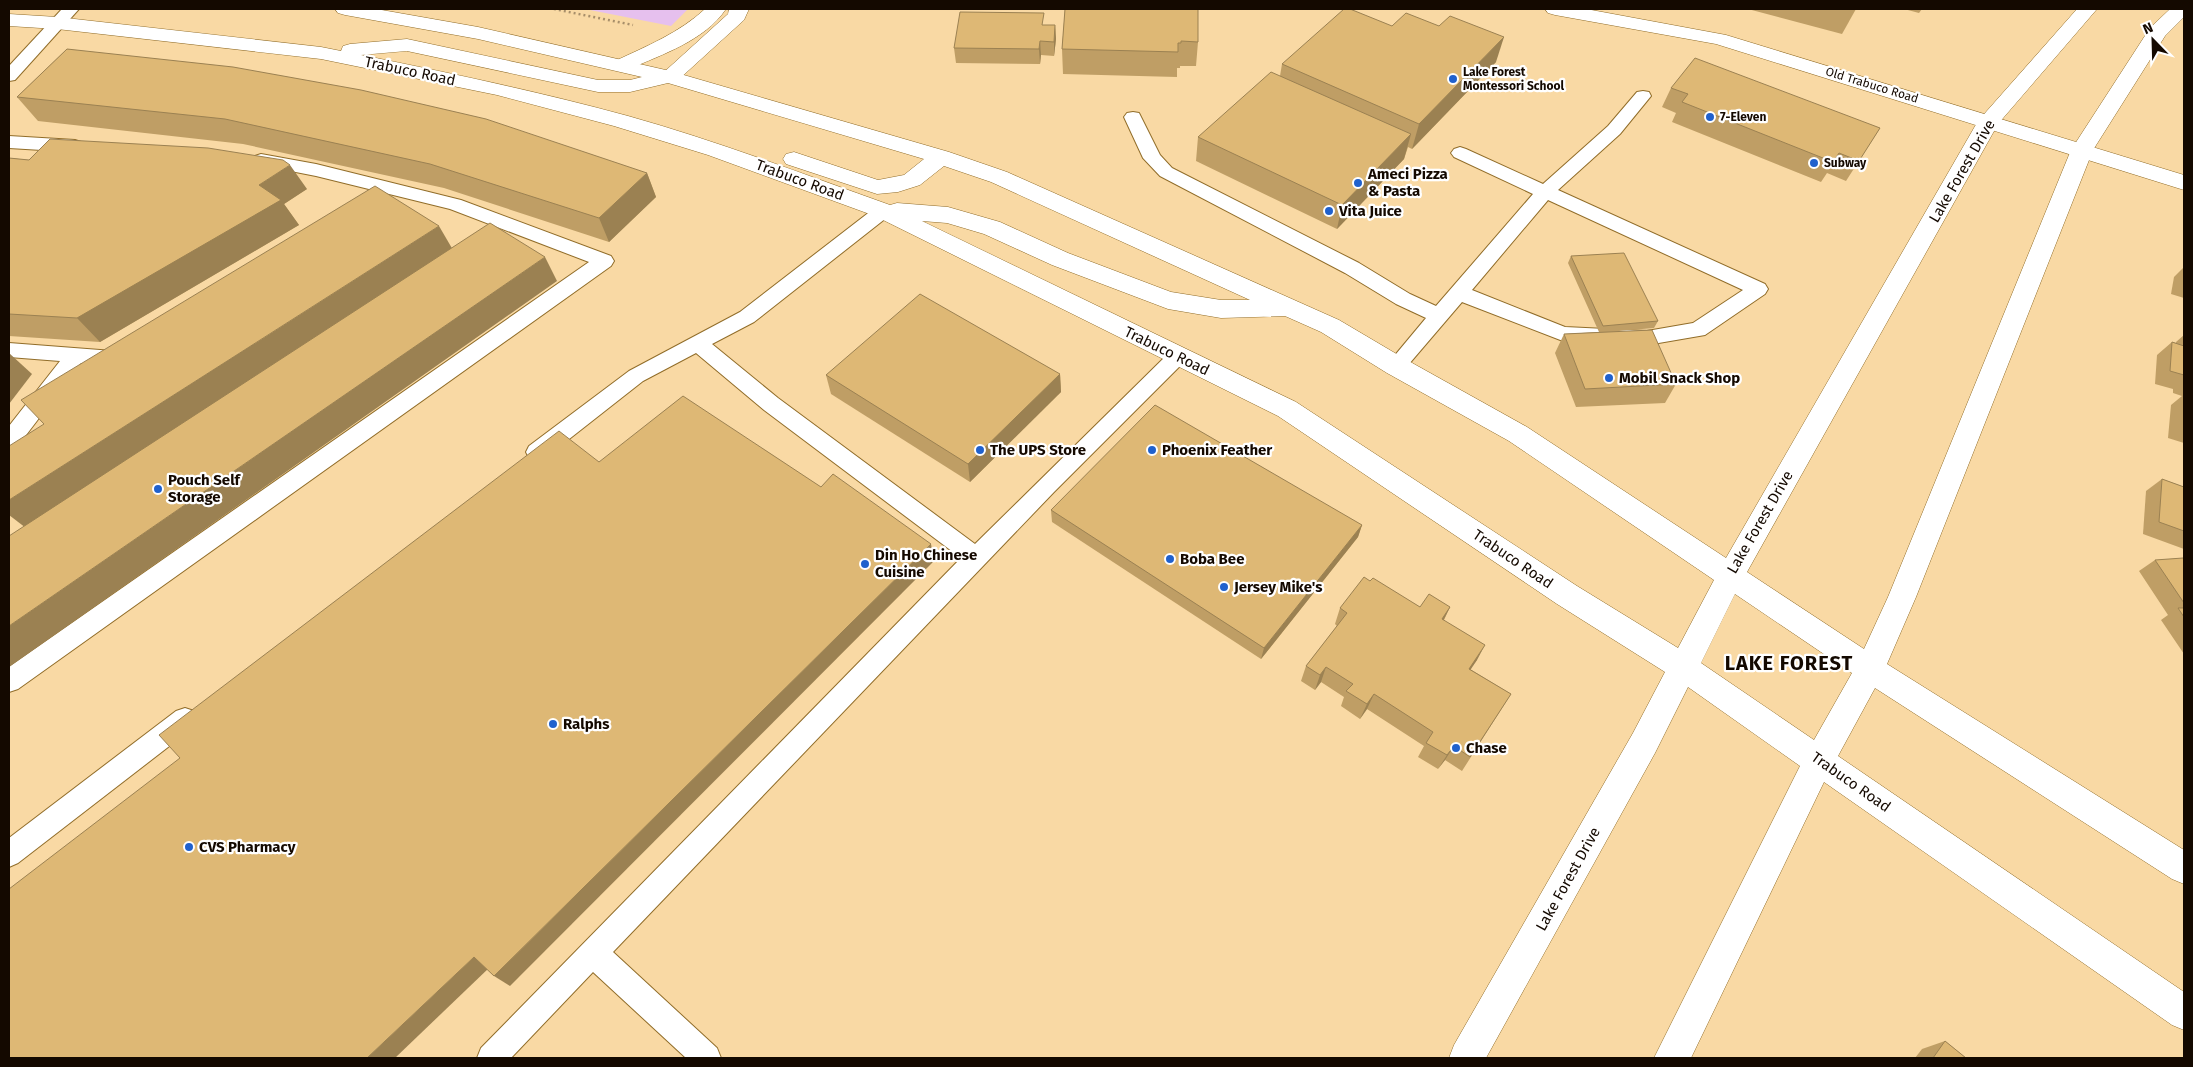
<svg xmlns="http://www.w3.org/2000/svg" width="2193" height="1067" viewBox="0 0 2193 1067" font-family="'Fira Sans',sans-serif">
	<rect width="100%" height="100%" fill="#f9d9a4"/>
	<!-- green -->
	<path fill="#e6c0ee" d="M585 9H688L671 26Z"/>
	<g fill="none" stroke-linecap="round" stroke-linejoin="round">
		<defs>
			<g id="service">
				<path d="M62 9H79L15 80 9 81V66Z"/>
				<path d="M1643 91 1649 92 1651 96 1620 134 1558 190 1765 284 1768 289 1765 294 1705 335 1647 345 1563 341 1462 302 1403 371 1396 374 1389 371 1386 366 1426 318 1396 304 1345 273 1160 176 1143 158 1124 117 1127 113 1133 112 1139 113 1160 155 1172 168 1359 263 1410 294 1436 306 1533 194 1454 157 1451 153 1454 149 1460 147 1466 149 1543 184 1608 126 1637 92ZM1548 200 1743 290 1693 323 1647 331 1565 327 1472 290Z"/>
				<path d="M9 136 75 140 81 142 84 146 81 150 75 152 9 148Z"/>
				<path d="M261 154 316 164 461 200 611 256 614 261 611 266 18 689 9 692V667L589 262 450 209 316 176 255 164 252 160 255 156Z"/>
				<path d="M883 205 890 207 892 211 890 215 754 322 712 344 778 398 975 544 1171 351 1178 348 1185 351 1188 356 1185 361 1054 492 613 952 717 1048 721 1058H686L593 972 511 1058H477L481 1048 961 558 764 410 696 353 643 381 545 458 537 460 529 458 526 452 529 446 629 371 740 312 876 207Z"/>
				<path d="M9 343 113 351 121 348 128 351 131 356C122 373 97 365 81 363L17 447 9 449V426L60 361 9 357Z"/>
				<path d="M185 708 194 711 197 719 194 727 18 863 9 867V838L176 711Z"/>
			</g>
			<g id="minor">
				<path d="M705 9H726C704 41 663 54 629 69L622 71 615 69 612 65 615 61C647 46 679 33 705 9Z"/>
				<path d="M729 9H749L744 20 677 81 670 83 663 81 660 77 663 73 728 14Z"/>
				<path d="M1545 9H1586L1726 35 2184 175V190L1716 44 1555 15 1548 13Z"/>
			</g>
			<path id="primary" d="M335 9H376L478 27 670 71 949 152 1007 172 1339 320 1405 359 1527 427 1726 558 1978 121 2077 9H2097L1998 124 1747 572 1864 649 1888 597 2071 150 2150 28 2170 9H2184V17L2165 36 2093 150 1916 597 1887 664 2184 850V884L2172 879 1875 688 1838 756 2184 992V1030L2172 1025 1824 782 1691 1058H1654L1800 766 1688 687 1655 753 1486 1058H1449L1454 1045 1633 733 1665 672 1557 604 1278 416 875 216 708 155 614 126 497 95 321 59 57 29 9 26V14L57 17 321 47 341 51 343 46 350 44 407 39 598 80H630L642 77 478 39 345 15 338 13ZM407 51 598 92H630L668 83 924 159 904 175 878 180 794 152 786 154 783 159 786 164 877 194 898 192 920 185 944 166 991 182 1250 300H1221L1171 292 1068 253 1000 222 948 207 897 203 890 205C803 174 717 141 628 116 540 92 450 73 361 55ZM922 221 947 223 984 234 1052 265 1168 309 1221 318 1285 316 1321 332 1387 373 1509 441 1714 580 1678 648 1577 586 1296 402ZM1735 594 1852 673 1814 740 1701 663Z"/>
		</defs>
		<!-- service casing -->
		<use href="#service" stroke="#916d29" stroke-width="2"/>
		<!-- minor casing -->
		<use href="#minor" stroke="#916d29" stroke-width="1"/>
		<!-- primary casing -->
		<use href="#primary" stroke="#916d29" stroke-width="1"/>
		<!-- path -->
		<path stroke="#a88f6a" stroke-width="2.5" stroke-dasharray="2 3" stroke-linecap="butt" d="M554 9 633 25"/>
		<!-- service -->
		<use href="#service" fill="#fff" fill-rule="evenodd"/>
		<!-- minor -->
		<use href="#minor" fill="#fff" fill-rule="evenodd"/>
		<!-- primary -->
		<use href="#primary" fill="#fff" fill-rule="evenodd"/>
	</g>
	<!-- wall -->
	<g fill="#bf9e65">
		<path d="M1065 9 1198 42 1196 66H1180V68H1177V77L1063 74 1062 49Z"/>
		<path d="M1748 9H1856L1842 34Z"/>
		<path d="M1904 9H1922L1919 13Z"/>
		<path d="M1044 25H1055L1056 39 1054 56 1041 55 1040 64 956 63 954 48Z"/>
		<path d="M1392 26 1496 62 1412 149 1408 147 1404 159 1337 229 1196 161 1198 137 1280 76 1282 64Z"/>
		<path d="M67 49 647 173 656 197 609 242 444 188 243 144 38 121 17 97Z"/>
		<path d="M1671 88 1880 128 1846 181 1827 173 1821 182 1672 122 1676 113 1662 107Z"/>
		<path d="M9 158 29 160 307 189 284 204 299 225 100 342 9 336Z"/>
		<path d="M1571 256 1658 321 1654 328 1619 331 1676 384 1665 403 1576 407 1555 353 1564 334 1599 332 1568 263Z"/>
		<path d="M2184 267V298L2171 294 2174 277Z"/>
		<path d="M2184 335V443L2168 438 2171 405 2182 396 2173 393V389L2155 384 2157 355 2172 342 2176 343V342Z"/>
		<path d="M1060 374 1061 392 970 482 831 394 826 375Z"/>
		<path d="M2162 479 2184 487V549L2143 534 2146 491Z"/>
		<path d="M1051 510 1362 525 1358 537 1261 659 1052 522Z"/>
		<path d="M2184 559V654L2161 620 2168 615 2139 571 2155 560Z"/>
		<path d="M1370 581 1420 607H1450L1444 620 1477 660 1470 669 1511 694 1462 771 1445 760 1438 769 1418 757 1424 746 1367 709 1360 719 1341 706 1344 697 1321 682 1315 690 1301 681 1306 666 1337 626 1335 624 1340 608Z"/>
		<path d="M1945 1041 1966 1058H1915L1922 1049Z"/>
	</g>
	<!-- shaded-wall -->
	<g fill="#9b8152">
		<path d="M1055 25 1056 39 1054 56V42Z"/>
		<path d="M1504 37 1496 62 1412 149 1419 124Z"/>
		<path d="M1040 41 1041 55 1040 64 1039 49Z"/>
		<path d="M1411 134 1404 159 1337 229 1342 205Z"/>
		<path d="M290 165 307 189 284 204 299 225 100 342 77 318 259 185Z"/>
		<path d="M647 173 656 197 609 242 599 218Z"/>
		<path d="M439 226 453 250 26 528 9 515V500Z"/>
		<path d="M545 257 557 281 9 667V626Z"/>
		<path d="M9 353 32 374 9 404Z"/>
		<path d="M1060 374 1061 392 970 482 968 464Z"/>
		<path d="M1362 525 1358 537 1261 659 1264 648Z"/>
		<path d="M931 544 934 561 510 986 494 976Z"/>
		<path d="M1450 607 1442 623V619Z"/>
		<path d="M1485 645 1477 660 1461 684 1469 669Z"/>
		<path d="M1326 667 1321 682 1315 690 1320 675Z"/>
		<path d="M1374 694 1367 709 1360 719 1367 704Z"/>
		<path d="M1454 746 1445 760 1438 769 1447 755Z"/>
		<path d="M474 957 490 967 395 1058H367Z"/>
	</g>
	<!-- building -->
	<g fill="#deb875" stroke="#9b8152">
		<path d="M1065 9H1198V42L1181 41V43H1178V52L1062 49Z"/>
		<path d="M1344 9H1350L1392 26 1406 13 1439 26 1450 16 1504 37 1419 124 1282 64Z"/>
		<path d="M960 12 1044 13 1042 25H1055L1054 42 1040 41 1039 49 954 48Z"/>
		<path d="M67 49 233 67 361 90 486 119 647 173 599 218 430 164 225 119 17 97Z"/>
		<path d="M1695 58 1880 128 1859 161 1839 153 1833 162 1682 102 1688 94 1671 88Z"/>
		<path d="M1271 72 1411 134 1342 205 1198 137Z"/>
		<path d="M50 139 208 148 283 160 290 165 259 185 281 200 77 318 9 314V158L29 160Z"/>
		<path d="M375 186 439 226 9 500V446L44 424 21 400Z"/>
		<path d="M490 223 545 257 9 626V536Z"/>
		<path d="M1624 253 1658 321 1603 326 1571 256Z"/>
		<path d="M920 294 1060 374 968 464 826 375Z"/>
		<path d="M1652 330 1676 384 1585 389 1564 334Z"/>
		<path d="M2172 342 2184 346V375L2170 371Z"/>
		<path d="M683 396 821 487 833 474 931 544 494 976 474 957 367 1058H10L9 1056V889L180 758 159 735 559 431 599 462Z"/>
		<path d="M1155 405 1362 525 1264 648 1051 510Z"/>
		<path d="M2162 479 2184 487V531L2159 522Z"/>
		<path d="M2183 558 2184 559V603L2155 560Z"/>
		<path d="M1364 577 1370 581 1373 578 1420 607 1429 594 1450 607 1442 619 1485 645 1469 669 1511 694 1470 757 1454 746 1447 755 1426 743 1433 732 1374 694 1367 704 1346 691 1353 684 1326 667 1320 675 1306 666 1347 613 1340 608Z"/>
		<path d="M2178 608H2184V617Z"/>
		<path d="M1945 1041 1966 1058H1933Z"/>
	</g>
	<!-- markers -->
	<g fill="#2061cd" stroke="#fff" stroke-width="2">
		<circle cx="1453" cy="79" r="5"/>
		<circle cx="1710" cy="117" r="5"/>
		<circle cx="1814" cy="163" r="5"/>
		<circle cx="1358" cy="183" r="5"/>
		<circle cx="1329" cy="211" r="5"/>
		<circle cx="1609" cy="378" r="5"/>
		<circle cx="980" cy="450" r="5"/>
		<circle cx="1152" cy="450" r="5"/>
		<circle cx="158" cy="489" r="5"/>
		<circle cx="1170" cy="559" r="5"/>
		<circle cx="865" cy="564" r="5"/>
		<circle cx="1224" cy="587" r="5"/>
		<circle cx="553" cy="724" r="5"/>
		<circle cx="1456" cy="748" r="5"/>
		<circle cx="189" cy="847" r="5"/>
	</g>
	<g text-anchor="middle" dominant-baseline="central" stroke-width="4.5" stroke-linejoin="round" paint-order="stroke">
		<!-- far-poi labels -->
		<g font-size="12" font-weight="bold" fill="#140900" stroke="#fff" text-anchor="start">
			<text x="1463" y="72">Lake Forest<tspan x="1463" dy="14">Montessori School</tspan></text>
			<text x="1720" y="117">7-Eleven</text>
			<text x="1824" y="163">Subway</text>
		</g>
		<!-- far-street labels -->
		<g font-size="12" fill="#140900" stroke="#fff">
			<text transform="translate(1872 85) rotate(17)">Old Trabuco Road</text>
		</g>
		<!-- street labels -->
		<g font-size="15" fill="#140900" stroke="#fff">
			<text transform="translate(410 71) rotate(12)">Trabuco Road</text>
			<text transform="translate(1962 171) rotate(-60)">Lake Forest Drive</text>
			<text transform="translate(800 180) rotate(20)">Trabuco Road</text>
			<text transform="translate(1167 351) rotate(26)">Trabuco Road</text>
			<text transform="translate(1760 522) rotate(-60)">Lake Forest Drive</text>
			<text transform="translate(1513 559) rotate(34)">Trabuco Road</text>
			<text transform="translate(1851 782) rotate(35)">Trabuco Road</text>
			<text transform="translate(1568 879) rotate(-61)">Lake Forest Drive</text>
		</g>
		<!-- poi labels -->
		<g font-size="15" font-weight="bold" fill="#140900" stroke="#fff" text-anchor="start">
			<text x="1368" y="174">Ameci Pizza<tspan x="1368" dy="17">&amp; Pasta</tspan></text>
			<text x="1339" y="211">Vita Juice</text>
			<text x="1619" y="378">Mobil Snack Shop</text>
			<text x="990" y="450">The UPS Store</text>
			<text x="1162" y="450">Phoenix Feather</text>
			<text x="168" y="480">Pouch Self<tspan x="168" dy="17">Storage</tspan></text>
			<text x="875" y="555">Din Ho Chinese<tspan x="875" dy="17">Cuisine</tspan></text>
			<text x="1180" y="559">Boba Bee</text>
			<text x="1234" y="587">Jersey Mike's</text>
			<text x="563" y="724">Ralphs</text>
			<text x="1466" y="748">Chase</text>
			<text x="199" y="847">CVS Pharmacy</text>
		</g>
		<!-- district labels -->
		<g font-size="20" font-weight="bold" letter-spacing="1" fill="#140900" stroke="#fff">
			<text x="1789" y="663">LAKE FOREST</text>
		</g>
	</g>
	<!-- border -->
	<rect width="2193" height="1067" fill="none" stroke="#140900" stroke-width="20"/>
	<!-- north arrow -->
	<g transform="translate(2153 40) rotate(337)" stroke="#ffffff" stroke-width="4" paint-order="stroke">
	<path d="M0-4L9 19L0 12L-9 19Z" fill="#140900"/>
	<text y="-8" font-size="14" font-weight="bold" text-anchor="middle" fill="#140900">N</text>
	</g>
</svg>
